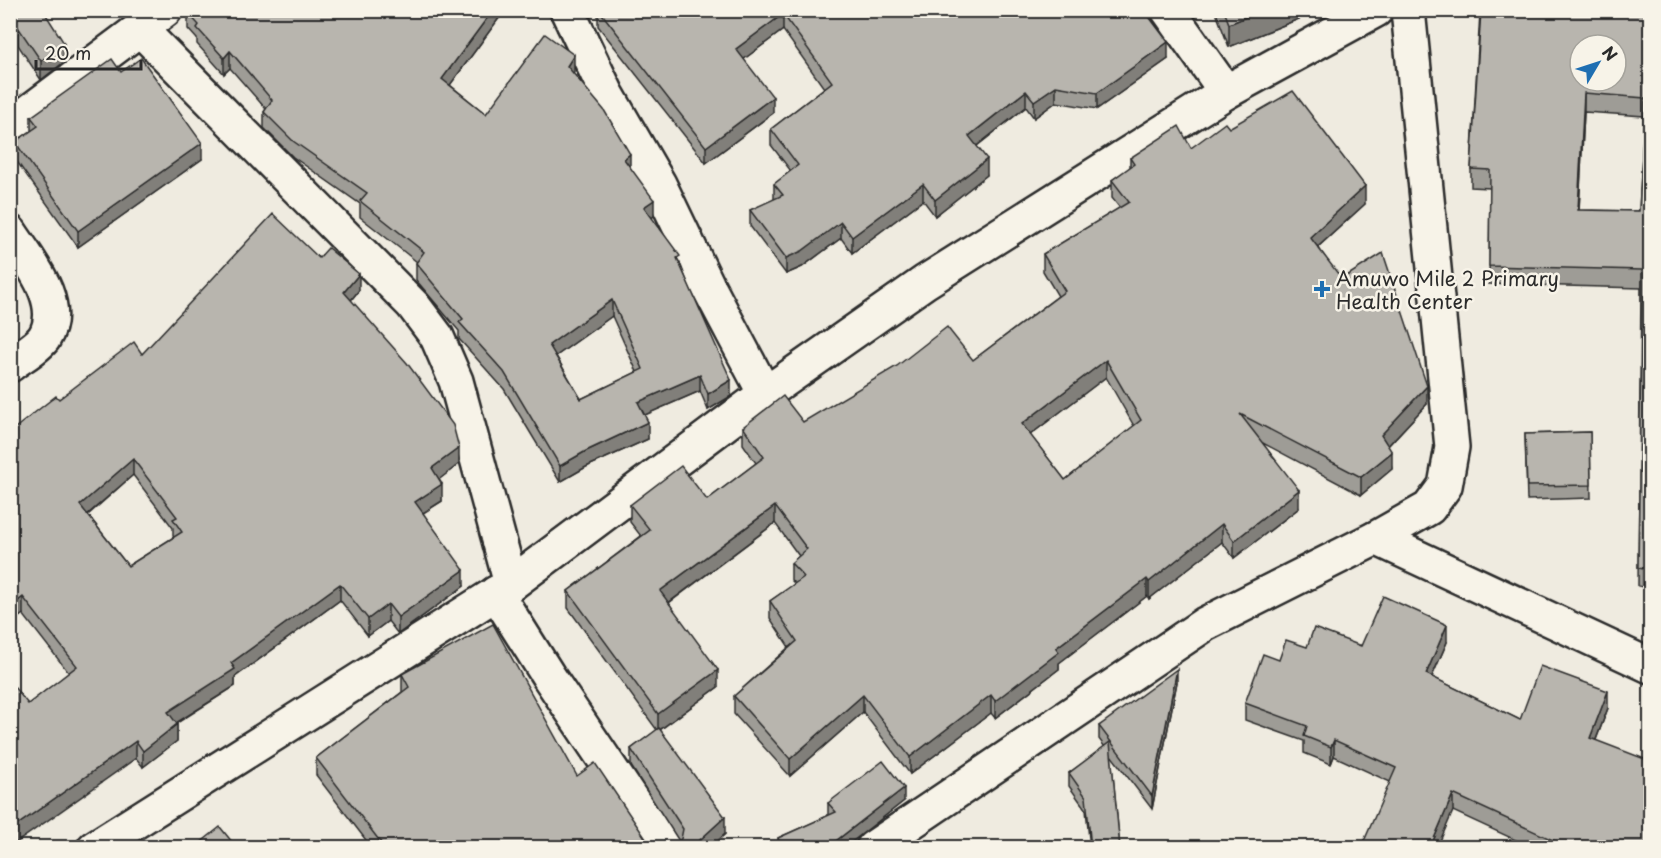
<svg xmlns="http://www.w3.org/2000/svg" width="1661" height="858" viewBox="0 0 1661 858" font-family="'Playpen Sans',sans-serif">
	<rect width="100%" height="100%" fill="#efebe0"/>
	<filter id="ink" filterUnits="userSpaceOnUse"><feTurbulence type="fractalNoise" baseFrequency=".0167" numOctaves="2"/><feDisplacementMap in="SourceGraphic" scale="12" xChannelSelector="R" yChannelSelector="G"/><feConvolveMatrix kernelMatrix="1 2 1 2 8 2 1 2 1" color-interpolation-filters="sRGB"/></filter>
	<g filter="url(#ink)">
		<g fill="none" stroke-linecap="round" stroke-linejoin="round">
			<defs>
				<g id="minor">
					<path d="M567 10 607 94 659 184 708 286 765 394"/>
					<path d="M1168 10 1226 92"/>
					<path d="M140 29 413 305 437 337 456 381 511 584"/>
					<path d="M10 126 165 10"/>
					<path d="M10 232C28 260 66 303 44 338 37 348 20 357 10 365"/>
					<path d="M1376 538 1650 666"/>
					<path d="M496 593 549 677 664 848"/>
					<path d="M94 848 511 584 765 394 925 282 1226 92 1376 10"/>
					<path d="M873 848 1205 624 1376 538 1429 508 1445 486 1452 447 1408 10"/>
				</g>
			</defs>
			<!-- minor casing -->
			<use href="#minor" stroke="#2b2b2b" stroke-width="38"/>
			<!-- minor -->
			<use href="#minor" stroke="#f7f3e8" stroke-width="33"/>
		</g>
		<!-- wall -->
		<g fill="#9e9c96" stroke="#2b2b2b" stroke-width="1.5" fill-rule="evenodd">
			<path d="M10 10 64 62 41 80 18 45Z"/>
			<path d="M190 10H505L450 85 486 114 574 72 573 73 630 167 654 216 651 218 680 263 731 396 708 410 700 391 644 415 648 439 586 467 560 482 504 389 459 339V331L416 280V263L417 262 360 217V204L293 157 264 128V112L266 109 230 68 224 74 197 44V39L188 29V13ZM612 316 637 372 581 399 556 356Z"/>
			<path d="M598 10H1144L1168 59 1097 109 1056 102 1034 118 1026 107 977 146 987 175 935 216 923 200 852 253 841 238 802 267 786 274 750 226V210L774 200V184L791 171 771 145V129L824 88 783 30 744 59 773 113 706 163 598 26Z"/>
			<path d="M1215 10H1321L1229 47Z"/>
			<path d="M1474 10H1650V646L1646 643 1648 588 1638 586 1641 288 1489 284 1490 188 1471 187V169L1480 12H1474ZM1584 112 1644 116 1639 211 1579 210Z"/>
			<path d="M121 72 202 159 78 247 15 159V142L31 131V117Z"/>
			<path d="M1229 128 1365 204 1318 247 1427 404 1388 446 1392 469 1361 495 1263 443 1299 508 1234 558 1222 542 1149 599 1147 596 1059 663V669L995 718 991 713 910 774 863 712 790 776 734 714V696L789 647 770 618V601L795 584 791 580V563L799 556 775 523 669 603 718 687 660 730 725 834 710 848H672L675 846 679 841 631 766V749L657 730 568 608V591L641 536 630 522V505L707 500 756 463 743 444V427L803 422 973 360 1058 296 1043 271V254L1120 208 1112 198V180L1130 168V158L1191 148ZM1106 377 1134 426 1065 480 1030 435Z"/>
			<path d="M319 258 359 290 351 300 459 464 439 479 442 501 423 513 464 586 398 634 388 621 368 636 340 600 235 677V686L177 723V741L143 767 136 758 28 704 69 673 23 614 10 624V432L59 399ZM133 475 173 528V536L174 537 128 566 88 515Z"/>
			<path d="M1590 432 1591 498 1527 500 1525 434Z"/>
			<path d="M1447 642 1432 677 1520 720 1608 708 1596 740 1650 848H1533L1334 756 1331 764 1304 753V741L1245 720V703L1279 660 1307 647Z"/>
			<path d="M402 674 577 776 655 848H372L316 775V758L402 692Z"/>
			<path d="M1177 682 1152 809 1111 755 1120 848H1090L1086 810 1069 786V773L1105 747 1099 739V726Z"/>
			<path d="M904 801 844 848H778V838L828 816V803Z"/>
		</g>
		<!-- shaded-wall -->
		<g fill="#817f7a" stroke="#2b2b2b" stroke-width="1.5">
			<path d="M493 10H505L442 96V79Z"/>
			<path d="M1263 10H1321L1229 47V24Z"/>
			<path d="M783 14V30L736 65V49Z"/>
			<path d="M18 27V45L10 50V32Z"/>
			<path d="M1168 42V59L1097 109V93Z"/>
			<path d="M64 43V62L41 80V61Z"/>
			<path d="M230 51V68L224 74V58Z"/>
			<path d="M574 55V72L567 82V66Z"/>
			<path d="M1056 86V102L1034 118V101Z"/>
			<path d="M1026 91V107L969 152V136Z"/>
			<path d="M1584 93V112L1578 228V210Z"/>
			<path d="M773 97V113L706 163V147Z"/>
			<path d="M202 143V159L78 247V231Z"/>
			<path d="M630 154V171L624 159Z"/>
			<path d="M987 159V175L935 216V200Z"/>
			<path d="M923 184V200L852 253V237Z"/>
			<path d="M1365 186V204L1310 254V237Z"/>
			<path d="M654 200V216L644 223V207Z"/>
			<path d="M841 222V238L802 267 786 274V258Z"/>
			<path d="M359 274V290L344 309V292Z"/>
			<path d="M612 300V316L549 361V345Z"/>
			<path d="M1106 360V377L1022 441V424Z"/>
			<path d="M700 375V391L638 418V402Z"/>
			<path d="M731 380V396L708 410V394Z"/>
			<path d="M1427 386V404L1381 453V435Z"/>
			<path d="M648 422V439L586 467 560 482V466L586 451Z"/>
			<path d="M459 448V464L432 485V468Z"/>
			<path d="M1392 452V469L1361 495V477Z"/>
			<path d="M133 459V475L80 521V505Z"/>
			<path d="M442 484V501L415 518V502Z"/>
			<path d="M1299 490V508L1234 558V541Z"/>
			<path d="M775 506V523L660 609V591Z"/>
			<path d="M1222 524V542L1149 599V582Z"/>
			<path d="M464 570V586L398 634V617Z"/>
			<path d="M1147 579V596L1059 663V669L995 718V701L1056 648Z"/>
			<path d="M340 584V600L235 677V686L168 728V712L231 663Z"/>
			<path d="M23 597V614L10 624V607Z"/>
			<path d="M388 604V621L368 636V619Z"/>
			<path d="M1447 625V642L1426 690V674Z"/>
			<path d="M1177 669V682L1152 809V796Z"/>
			<path d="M718 670V687L658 731V714Z"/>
			<path d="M1608 691V708L1590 755V738Z"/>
			<path d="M863 695V712L790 776V759Z"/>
			<path d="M991 695V713L910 774V757Z"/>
			<path d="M177 724V741L143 767V751Z"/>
			<path d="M1334 740V756L1331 764V747Z"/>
			<path d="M136 741V758L10 847V830Z"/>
			<path d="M904 788V801L844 848H832V844Z"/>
			<path d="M1453 794V811L1437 848H1430Z"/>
			<path d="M725 817V834L710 848H691Z"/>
		</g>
		<!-- building -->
		<g fill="#b8b5ae" stroke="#2b2b2b" stroke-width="1.5" fill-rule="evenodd">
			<path d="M10 10H30L32 13 36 10H43L64 43 41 61 18 27 10 32Z"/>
			<path d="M190 10H493L442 79 486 114 545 34 574 55 567 66 604 110 630 154 624 159 654 200 644 207 680 256 677 258 731 380 708 394 700 375 638 402 648 422 586 451 560 466 504 372 459 322 463 319 416 263 424 252 360 201 367 193 293 141 264 112 272 100 230 51 224 58 197 28 199 25 188 13ZM612 300 643 369 581 399 549 345Z"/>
			<path d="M599 10H1144L1168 42 1097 93 1056 86 1034 101 1026 91 969 136 987 159 935 200 923 184 852 237 841 222 802 251 786 258 750 210 783 195 774 184 798 165 771 129 832 82 783 14 736 49 773 97 706 147Z"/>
			<path d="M1224 10H1263L1229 24Z"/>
			<path d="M1481 10H1650V627L1646 625 1649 570 1638 568 1642 270 1489 266 1490 170 1471 169ZM1580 45H1616V81H1580ZM1584 93 1645 98 1639 211 1578 210Z"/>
			<path d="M141 58 202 143 78 231 15 142 38 126 31 117 112 59 121 72Z"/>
			<path d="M1293 91 1365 186 1310 237 1342 279 1383 253 1427 386 1381 435 1392 452 1361 477 1240 414 1299 490 1234 541 1222 524 1149 582 1147 579 1056 648 1059 652 995 701 991 695 910 757 863 695 790 759 734 696 797 641 770 601 804 577 791 563 807 549 775 506 660 591 718 670 658 714 568 591 650 530 630 505 681 466 707 500 764 457 743 427 783 396 803 422 897 366 947 327 973 360 1065 291 1043 254 1129 202 1112 180 1134 164 1130 158 1179 126 1191 148 1225 123 1229 128ZM1106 360 1141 420 1065 480 1022 424Z"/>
			<path d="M273 214 319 258 328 248 359 274 344 292 407 363 453 425 459 448 432 468 442 484 415 502 464 570 398 617 388 604 368 619 340 584 231 663 235 669 168 712 177 724 143 751 136 741 10 830V682L28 704 77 666 23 597 10 607V432L56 396 59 399 134 342 142 354ZM133 459 177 517 173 519 182 532 128 566 80 505Z"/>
			<path d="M1590 432 1591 485 1527 486 1525 434Z"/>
			<path d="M1383 596 1447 625 1426 674 1520 720 1540 666 1608 691 1590 738 1650 761V848H1570L1453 794 1430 848H1361L1396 768 1334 740 1331 747 1304 736 1307 726 1245 703 1263 654 1279 660 1286 640 1307 647 1314 628 1361 646Z"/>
			<path d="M493 624 577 776 595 763 648 842 655 848H385L316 758 409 687 402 674Z"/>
			<path d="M1177 669 1152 796 1099 726Z"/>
			<path d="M659 728 725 817 691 848H672L675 846 681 839 683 829 631 749Z"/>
			<path d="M1110 742 1120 848H1091L1086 797 1069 773Z"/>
			<path d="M883 761 904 788 832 844 834 848H782L778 838 836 812 828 803Z"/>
			<path d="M220 827 237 848H194Z"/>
		</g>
	</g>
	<!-- markers -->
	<path fill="#1f6fb2" stroke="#f7f3e8" stroke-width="2" d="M1319 280h6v6h6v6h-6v6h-6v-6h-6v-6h6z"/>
	<g text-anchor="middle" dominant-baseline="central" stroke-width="5" stroke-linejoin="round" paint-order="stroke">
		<!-- poi labels -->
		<g font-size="20" fill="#2b2b2b" stroke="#f7f3e8" text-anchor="start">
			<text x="1336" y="278">Amuwo Mile 2 Primary<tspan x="1336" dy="23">Health Center</tspan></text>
		</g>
	</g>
	<!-- margin -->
	<rect width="1661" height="858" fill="none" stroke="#f7f3e8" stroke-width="36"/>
	<rect x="18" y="18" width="1625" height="822" fill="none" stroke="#2b2b2b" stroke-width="2" filter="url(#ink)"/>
	<!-- north arrow -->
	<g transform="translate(1598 63) rotate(51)"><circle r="28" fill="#f7f3e8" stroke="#a5a39c" stroke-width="1.5"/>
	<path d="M0-4.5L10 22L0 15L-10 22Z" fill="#1f6fb2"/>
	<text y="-9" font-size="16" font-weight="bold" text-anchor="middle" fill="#2b2b2b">N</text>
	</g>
	<!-- scale -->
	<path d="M36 60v9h105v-9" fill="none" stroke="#2b2b2b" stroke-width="3"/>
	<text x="45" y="60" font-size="18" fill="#2b2b2b" stroke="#f7f3e8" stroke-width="4.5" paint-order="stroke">20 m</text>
</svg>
